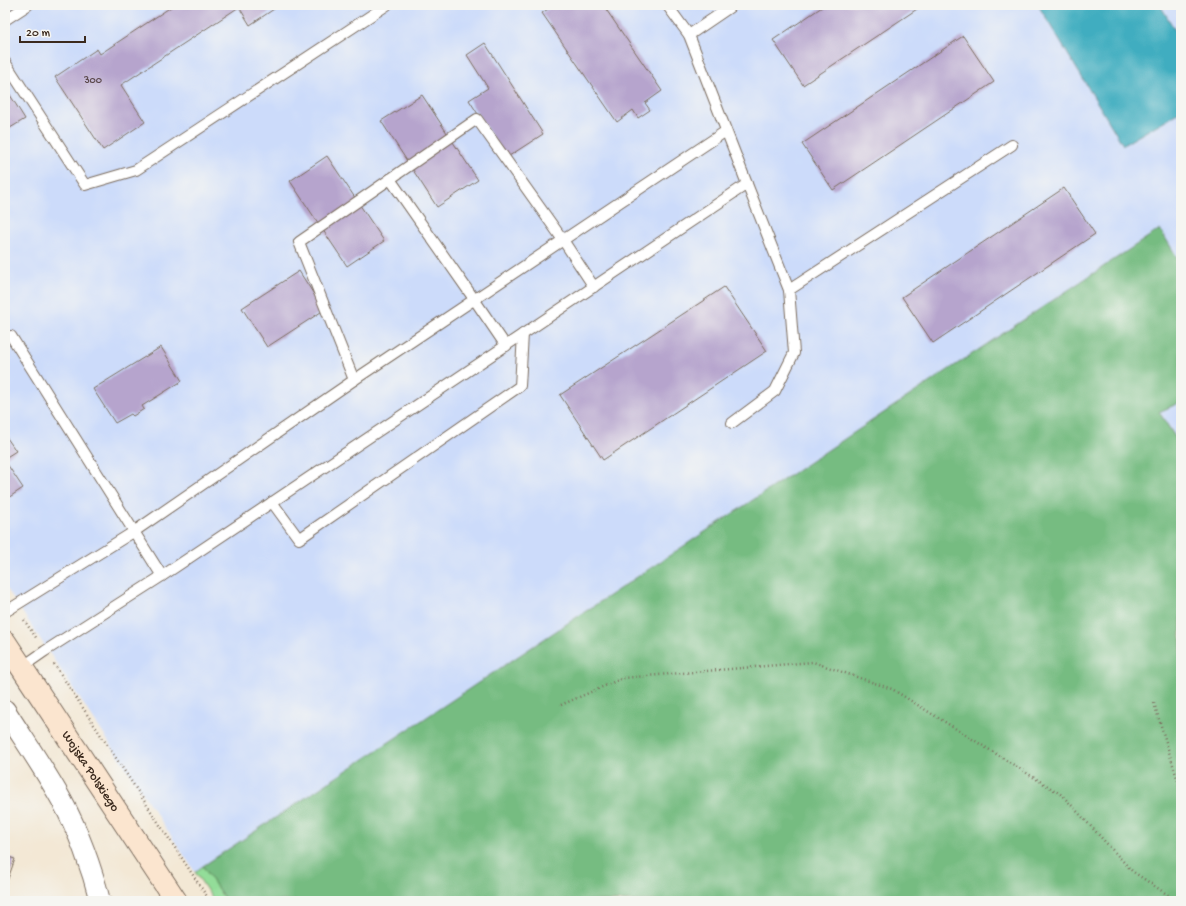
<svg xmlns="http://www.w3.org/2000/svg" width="1186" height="906" viewBox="0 0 1186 906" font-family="'Gochi Hand',sans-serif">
	<rect width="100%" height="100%" fill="#f6f6f2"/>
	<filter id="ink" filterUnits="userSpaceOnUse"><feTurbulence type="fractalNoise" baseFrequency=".025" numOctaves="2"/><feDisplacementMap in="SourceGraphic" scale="8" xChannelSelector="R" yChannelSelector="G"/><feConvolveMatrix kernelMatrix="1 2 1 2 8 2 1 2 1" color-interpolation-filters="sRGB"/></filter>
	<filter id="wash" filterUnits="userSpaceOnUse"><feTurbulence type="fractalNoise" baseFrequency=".012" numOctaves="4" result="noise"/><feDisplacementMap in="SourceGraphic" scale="16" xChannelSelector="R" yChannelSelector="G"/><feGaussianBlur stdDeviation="0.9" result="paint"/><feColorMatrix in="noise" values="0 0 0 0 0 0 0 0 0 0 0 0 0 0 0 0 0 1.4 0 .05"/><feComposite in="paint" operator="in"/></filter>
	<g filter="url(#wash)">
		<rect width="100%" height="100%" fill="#f3e8d5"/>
		<!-- built -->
		<g fill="#ccdbfa">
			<path d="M5 5H1181V264L1160 229 195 872 5 586Z"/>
			<path d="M1181 402V446L1159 411Z"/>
		</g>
		<!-- green -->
		<path fill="#93dd99" stroke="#67845c" d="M203 866 226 901H214L195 872Z"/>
		<!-- forest -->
		<path fill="#76bc81" stroke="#587350" d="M1160 229 1181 264V402L1159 412 1181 446V901H226L203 866Z"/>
		<!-- water -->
		<path fill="#41adc0" stroke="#3e6c6f" d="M1038 5H1160L1181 40V111L1123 145Z"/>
		<g id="blocks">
			<!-- building -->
			<g fill="#b6a4cd">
				<path d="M174 5H280L250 25 239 7 121 85 145 122 103 150 55 77 97 49 100 54Z"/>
				<path d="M554 5H603L662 91 645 103 650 110 638 118 633 110 617 122 542 13Z"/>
				<path d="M825 5H923L803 85 773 40Z"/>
				<path d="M963 36 994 82 833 190 802 144Z"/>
				<path d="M485 43 543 134 506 158 469 100 488 88 467 55Z"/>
				<path d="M5 87 25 119 5 131Z"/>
				<path d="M422 95 478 180 437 207 381 121Z"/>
				<path d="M327 156 384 241 347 266 290 181Z"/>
				<path d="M1064 188 1095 234 933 343 902 297Z"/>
				<path d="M299 271 324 310 267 347 242 308Z"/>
				<path d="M724 287 767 351 603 460 560 395Z"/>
				<path d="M161 347 182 381 142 406 144 409 133 416 131 414 115 423 93 389Z"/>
				<path d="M5 435 16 451 5 458Z"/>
				<path d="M5 461 23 488 5 500Z"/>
				<path d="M5 856 15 859 5 887Z"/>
			</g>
		</g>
	</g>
	<g filter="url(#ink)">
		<use href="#blocks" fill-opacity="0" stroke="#7b6c5e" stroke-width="1"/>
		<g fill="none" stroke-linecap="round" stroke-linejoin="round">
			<defs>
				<g id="service">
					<path d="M5 20 28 5"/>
					<path d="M689 35 733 5"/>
					<path d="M5 62 85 185 136 170 387 5"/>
					<path d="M390 179 474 299 506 346"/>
					<path d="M789 290 1012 145"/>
					<path d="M11 336 162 576"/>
					<path d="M354 380 299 242 477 119 563 240 594 287"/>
					<path d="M732 423 775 391 794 353 789 290 747 184"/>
					<path d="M272 502 299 539 520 386 523 334"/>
					<path d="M5 612 135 531 354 380 726 131"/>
					<path d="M22 667 45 651 162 576 747 184 689 35 667 5"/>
				</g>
				<path id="minor" d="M5 710C24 740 45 770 62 801 78 830 92 869 100 901"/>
				<g id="secondary">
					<path id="s1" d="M5 642 176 901"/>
				</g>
			</defs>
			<!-- service casing -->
			<use href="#service" stroke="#7b6c5e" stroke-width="12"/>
			<!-- minor casing -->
			<use href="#minor" stroke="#7b6c5e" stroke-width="22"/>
			<!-- secondary casing -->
			<use href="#secondary" stroke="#7b6c5e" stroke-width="24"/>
			<!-- path -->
			<g stroke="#7b6c5e" stroke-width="2.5" stroke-dasharray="1 3" stroke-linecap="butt">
				<path d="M24 620 37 639"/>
				<path d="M54 664 210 901"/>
				<path d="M1154 703 1181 791"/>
				<path d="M561 705 623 678 813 662 892 689 1062 795 1132 871 1177 901"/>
			</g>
			<!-- service -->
			<use href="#service" stroke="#fff" stroke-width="10"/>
			<!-- minor -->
			<use href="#minor" stroke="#fff" stroke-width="20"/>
			<!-- secondary -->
			<use href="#secondary" stroke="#fbe5cf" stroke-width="22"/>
		</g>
	</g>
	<g text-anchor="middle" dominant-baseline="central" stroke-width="3.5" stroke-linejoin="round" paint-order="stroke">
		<!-- number labels -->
		<g font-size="11" fill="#5a484a">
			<text x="93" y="81">300</text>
		</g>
		<!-- street labels -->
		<g font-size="13" fill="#3b2a1e" stroke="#f6f6f2">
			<text stroke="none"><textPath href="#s1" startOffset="155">Wojska Polskiego</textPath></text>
		</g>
	</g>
	<!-- margin -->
	<rect width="1186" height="906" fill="none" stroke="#f6f6f2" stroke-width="20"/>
	<!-- scale -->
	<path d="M20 36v6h65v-6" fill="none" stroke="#3b2a1e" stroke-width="2"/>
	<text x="26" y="36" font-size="12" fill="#3b2a1e" stroke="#f6f6f2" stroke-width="3" paint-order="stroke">20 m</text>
</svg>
